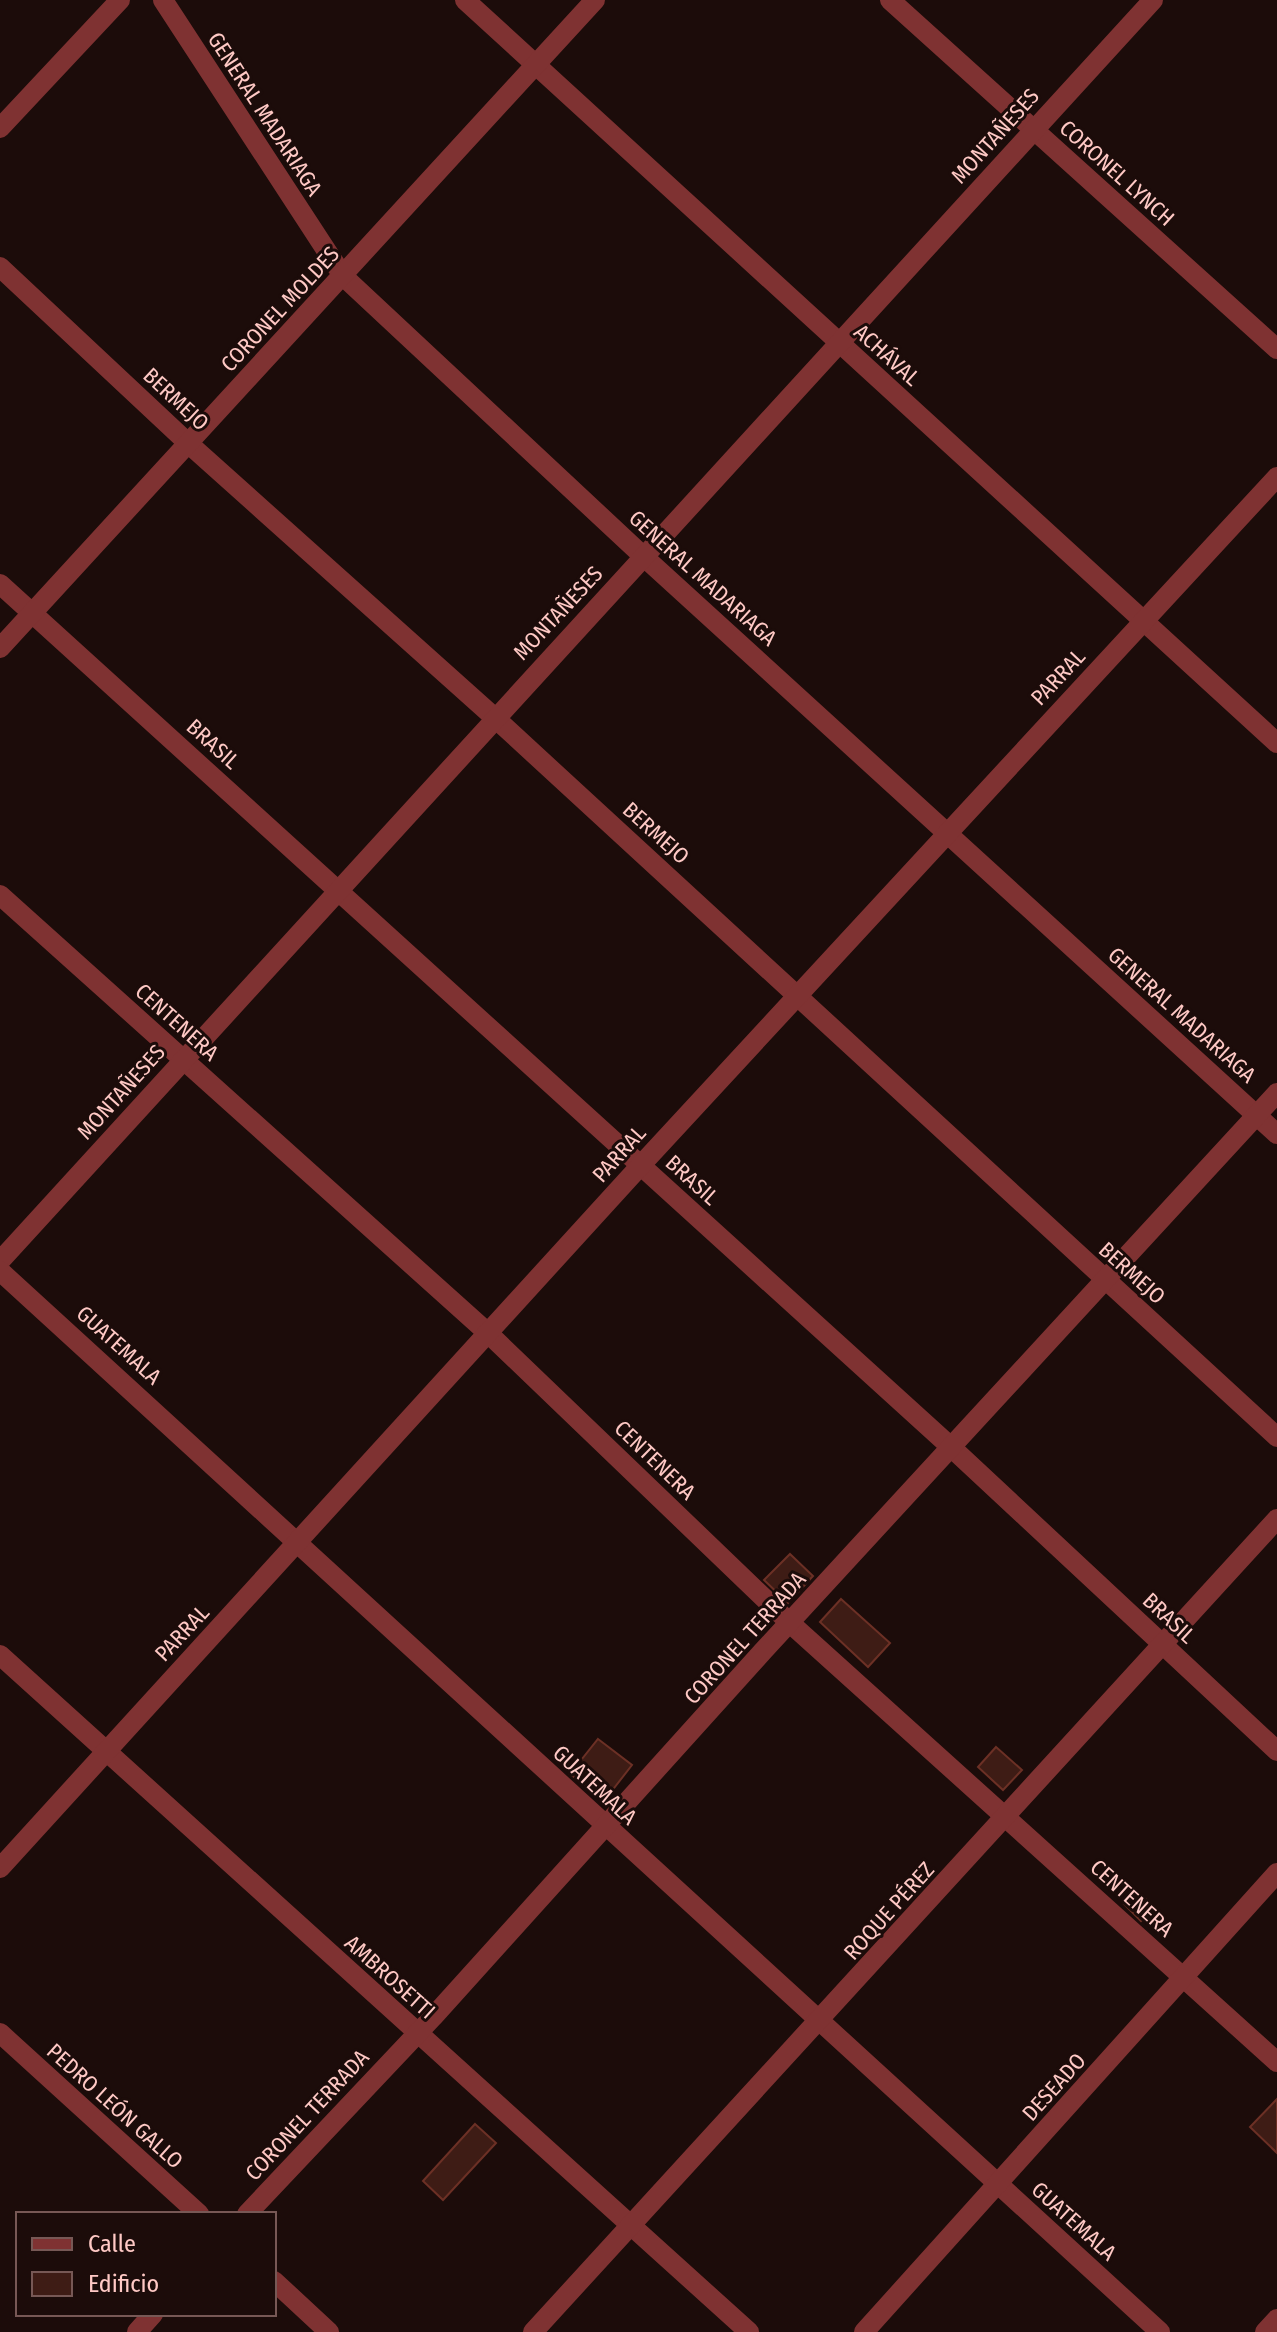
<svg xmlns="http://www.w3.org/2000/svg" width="1277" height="2332" viewBox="0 0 1277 2332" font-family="'Fira Sans Condensed',sans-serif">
	<rect width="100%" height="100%" fill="#1c0c0a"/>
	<!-- building -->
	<g fill="#3e1c15" stroke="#6c3025" stroke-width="2">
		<path d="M790 1554 813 1576 788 1603 764 1580Z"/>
		<path d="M841 1599 890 1643 868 1667 820 1622Z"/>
		<path d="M598 1739 632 1765 611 1792 592 1790 570 1774Z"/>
		<path d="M996 1747 1022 1770 1003 1790 978 1767Z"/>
		<path d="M1137 1891 1155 1907 1141 1921 1124 1904Z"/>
		<path d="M1277 2099V2153L1250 2127Z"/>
		<path d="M475 2124 496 2143 443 2200 423 2181Z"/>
	</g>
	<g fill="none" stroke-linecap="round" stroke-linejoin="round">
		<!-- minor -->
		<g stroke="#7f3232" stroke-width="20">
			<path d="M163 0 343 276 643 556 1277 1134"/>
			<path d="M465 0 1277 743"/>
			<path d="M890 0 1277 349"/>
			<path d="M0 128 120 0"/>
			<path d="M0 267 189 444 495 718 1277 1437"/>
			<path d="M0 584 952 1448 1277 1751"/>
			<path d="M0 648 595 0"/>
			<path d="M0 895 489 1334 790 1623 1277 2062"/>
			<path d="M0 1261 1153 0"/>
			<path d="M0 1271 1160 2332"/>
			<path d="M0 1655 749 2332"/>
			<path d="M0 1868 641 1165 1277 477"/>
			<path d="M0 2033 199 2214"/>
			<path d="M247 2214 433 2017 764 1650 1277 1093"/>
			<path d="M274 2281 329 2332"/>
			<path d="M137 2332 153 2314"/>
			<path d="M533 2332 1277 1519"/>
			<path d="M864 2332 1277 1873"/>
			<path d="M1265 2332 1277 2319"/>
		</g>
	</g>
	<g text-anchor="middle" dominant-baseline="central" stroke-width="6" stroke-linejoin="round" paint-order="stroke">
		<!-- street labels -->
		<g font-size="22" fill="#ffc9c5" stroke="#1c0c0a">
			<text transform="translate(265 114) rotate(57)">GENERAL MADARIAGA</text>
			<text transform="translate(995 136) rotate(-48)">MONTAÑESES</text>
			<text transform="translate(1117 173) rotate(42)">CORONEL LYNCH</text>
			<text transform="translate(280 309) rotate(-47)">CORONEL MOLDES</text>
			<text transform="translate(887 355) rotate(42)">ACHÁVAL</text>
			<text transform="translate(176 399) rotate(43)">BERMEJO</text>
			<text transform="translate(703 578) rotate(42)">GENERAL MADARIAGA</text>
			<text transform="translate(558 613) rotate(-47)">MONTAÑESES</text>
			<text transform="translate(1058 677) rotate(-47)">PARRAL</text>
			<text transform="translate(213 744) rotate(42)">BRASIL</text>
			<text transform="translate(656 833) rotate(42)">BERMEJO</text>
			<text transform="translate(1182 1015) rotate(42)">GENERAL MADARIAGA</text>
			<text transform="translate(177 1022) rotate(42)">CENTENERA</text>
			<text transform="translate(121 1092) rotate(-48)">MONTAÑESES</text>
			<text transform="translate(619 1154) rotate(-48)">PARRAL</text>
			<text transform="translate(692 1180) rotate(42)">BRASIL</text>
			<text transform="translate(1132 1273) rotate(42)">BERMEJO</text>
			<text transform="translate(119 1345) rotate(42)">GUATEMALA</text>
			<text transform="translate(655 1460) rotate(44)">CENTENERA</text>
			<text transform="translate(1169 1618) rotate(43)">BRASIL</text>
			<text transform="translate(182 1633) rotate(-47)">PARRAL</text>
			<text transform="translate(745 1638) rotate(-48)">CORONEL TERRADA</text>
			<text transform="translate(595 1785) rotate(43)">GUATEMALA</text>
			<text transform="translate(1132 1898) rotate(42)">CENTENERA</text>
			<text transform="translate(889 1911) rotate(-48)">ROQUE PÉREZ</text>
			<text transform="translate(390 1977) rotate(42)">AMBROSETTI</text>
			<text transform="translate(1054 2087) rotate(-48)">DESEADO</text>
			<text transform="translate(115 2106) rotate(42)">PEDRO LEÓN GALLO</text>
			<text transform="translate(307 2115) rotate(-47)">CORONEL TERRADA</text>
			<text transform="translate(1074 2221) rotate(42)">GUATEMALA</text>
		</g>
	</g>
	<!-- legend -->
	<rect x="16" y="2212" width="260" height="104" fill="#1c0c0a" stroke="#775855" stroke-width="2"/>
	<rect x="32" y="2238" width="40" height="12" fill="#7f3232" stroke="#775855" stroke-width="2"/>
	<text x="88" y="2252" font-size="24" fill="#ffc9c5">Calle</text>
	<rect x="32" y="2272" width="40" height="24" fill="#3e1c15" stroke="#775855" stroke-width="2"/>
	<text x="88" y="2292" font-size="24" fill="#ffc9c5">Edificio</text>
</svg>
